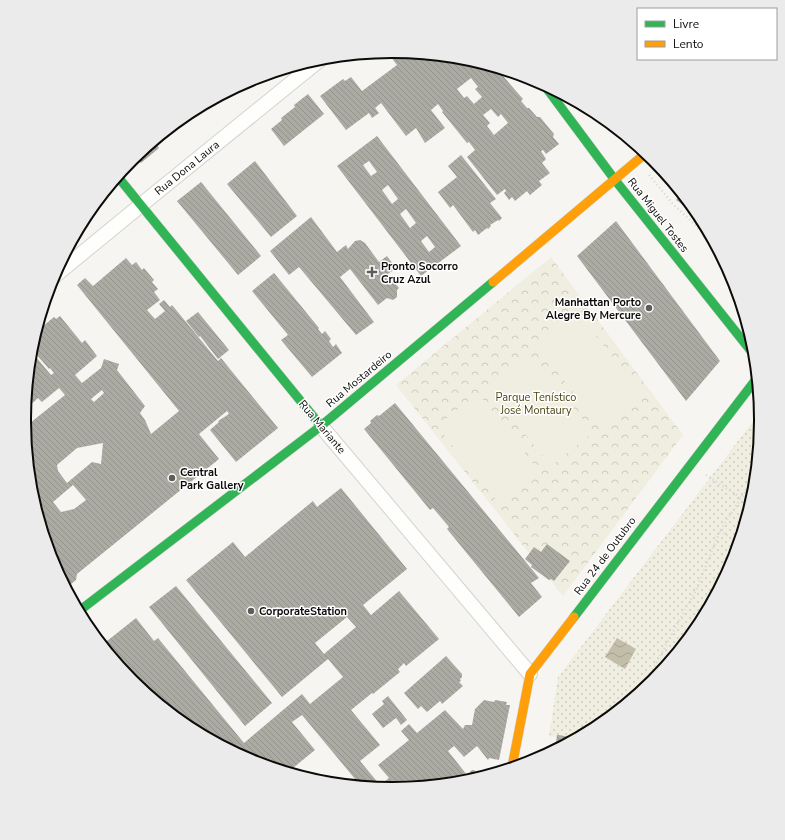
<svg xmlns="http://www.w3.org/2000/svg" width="785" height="840" viewBox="0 0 785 840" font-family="'Nunito Sans',sans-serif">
	<defs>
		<pattern id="grass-dots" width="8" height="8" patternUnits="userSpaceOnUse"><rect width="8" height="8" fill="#f0eee0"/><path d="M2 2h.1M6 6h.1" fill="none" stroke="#cdcbbf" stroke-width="1.8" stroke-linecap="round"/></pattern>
		<pattern id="park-crowns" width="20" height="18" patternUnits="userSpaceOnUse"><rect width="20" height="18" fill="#f0eee0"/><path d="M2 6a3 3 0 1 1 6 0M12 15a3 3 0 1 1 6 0" fill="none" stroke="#cdcbbf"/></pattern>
		<pattern id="water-waves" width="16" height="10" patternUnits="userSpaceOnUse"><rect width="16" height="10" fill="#c2bea9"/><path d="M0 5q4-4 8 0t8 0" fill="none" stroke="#a6a290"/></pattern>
		<pattern id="building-back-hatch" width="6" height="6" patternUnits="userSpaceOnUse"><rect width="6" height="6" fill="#acaba3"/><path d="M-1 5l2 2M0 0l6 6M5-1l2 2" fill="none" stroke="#93928b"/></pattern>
	</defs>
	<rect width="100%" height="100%" fill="#f6f5f1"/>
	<!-- grass -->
	<path fill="url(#grass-dots)" d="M760 412 761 420 754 492 733 561 699 625 653 681 597 727 572 740 549 736 558 677Z"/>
	<!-- park -->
	<path fill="url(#park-crowns)" d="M551 257 683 435 563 596 396 385Z"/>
	<!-- garden -->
	<g fill="#f0eee0">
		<path d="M577 312 642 394 601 427 536 345Z"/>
		<path d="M528 352 593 432 551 466 486 386Z"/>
		<path d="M478 393 541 474 501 506 437 426Z"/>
	</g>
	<!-- water -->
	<path fill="url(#water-waves)" d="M617 638 636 649 625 669 605 657Z"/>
	<!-- building -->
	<g fill="url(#building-back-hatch)" fill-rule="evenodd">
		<path d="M387 52H393L465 59 494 68 496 70 497 69 523 99 521 101 527 108H529L537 117H540L554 134 553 137 559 144 546 154 543 150 541 151 546 159 542 163 550 173 539 181 542 185 530 195 527 191 515 201 512 197 509 200 504 193 506 191 505 189 497 195 467 157 475 150 469 142 467 143 442 112 443 111 438 104 431 110 445 128 425 143 416 128 406 136 381 103 375 108 379 113 372 118 369 113 346 130 320 96 343 79 345 81 351 77 362 91 397 65ZM471 78 478 87 475 89 482 97 474 104 467 96 464 98 457 89ZM491 109 498 117 501 114 508 123 494 135 487 126 490 123 483 115Z"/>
		<path d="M308 94 324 114 284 146 271 129 282 120 281 118 295 107 294 105Z"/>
		<path d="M377 136 461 246 421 276 337 166ZM369 161 377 172 371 176 363 165ZM388 185 398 199 392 204 382 190ZM406 209 416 223 410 228 400 214ZM427 236 435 247 429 252 421 241Z"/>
		<path d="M154 141 159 148 141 163 139 161 136 163 132 161 130 162Z"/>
		<path d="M461 155 496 199 490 203 502 218 499 221 498 220 490 225 491 226 488 229 487 228 478 235 475 230 473 232 453 205 450 208 438 192 457 177 448 166Z"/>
		<path d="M255 161 297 216 271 237 227 184Z"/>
		<path d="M201 182 261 256 238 275 177 201Z"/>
		<path d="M681 193 699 215 700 217 676 200Z"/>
		<path d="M311 217 337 252 346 245 348 249 355 241 360 240 365 243 379 262 387 256 396 268 388 274 399 288 397 290V297L393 300 387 298 378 305 350 269 340 277 374 322 356 335 299 267 289 275 270 251Z"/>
		<path d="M616 221 720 361 686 401 577 256Z"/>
		<path d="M126 258 132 265 136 262 142 270 144 268 154 280 152 282 158 289 154 292 160 300 147 310 155 319 165 311 159 304 164 300 170 307 172 305 218 361 221 358 278 428 236 462 210 430 219 422 218 421 229 414 227 411 199 434 219 459 77 574 76 580 66 588 52 561 31 492 25 427 65 395 59 388 42 402 38 398 25 410 31 351 51 375 54 373 50 368 49 369 31 348 36 332 54 317 56 319 60 316 82 343 85 340 97 356 75 375 82 383 101 368 104 359 119 364 117 370 145 406 140 413 145 420 151 434 179 411 77 285 85 278 93 286ZM102 390 104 393 94 402 91 399ZM103 443 101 464 92 462 67 483 58 471 57 465 77 448ZM73 485 86 500 74 509 61 512 53 502Z"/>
		<path d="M274 273 319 328 318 329 322 334 325 331 331 339 329 341 333 347 336 344 342 353 312 377 281 340 288 335 252 291Z"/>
		<path d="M198 312 229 350 218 359 200 336 199 337 186 321Z"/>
		<path d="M395 403 539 578 531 583 542 597 519 617 447 529 449 527 433 508 430 510 364 429 371 423 370 421 377 415 379 416Z"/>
		<path d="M341 488 407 569 363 605 371 615 399 591 439 639 406 666 404 663 398 669 400 672 373 694 372 693 351 710 380 745 360 761 380 785 389 778 378 765 409 740 401 731 409 724 417 733 445 710 463 729 465 725H472L475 709 484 700 494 702 495 700 507 702 506 705H510L499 760 489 758 488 760 477 746 464 757 454 746 448 751 467 775 472 770H474L480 777 464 781 392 788 360 785 302 715 292 722 315 750 288 772 251 760 188 726 132 680 102 645 136 618 154 641 158 638 244 743 302 694 310 704 343 677 328 659 282 697 186 580 233 542 245 557 313 501 317 507ZM347 617 356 627 324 654 315 643Z"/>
		<path d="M547 544 570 561 554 581 551 579 549 580 531 567 532 565 525 559 534 547 541 552Z"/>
		<path d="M176 586 272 703 245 726 149 607Z"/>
		<path d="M446 656 462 674V677L460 679 461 681 459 682 463 686 442 704 440 701 427 712 421 706 418 709 404 693Z"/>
		<path d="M388 696 407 720 401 725 396 718 383 728 372 714 384 704 382 701Z"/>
		<path d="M557 735H559L575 738 555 749Z"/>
	</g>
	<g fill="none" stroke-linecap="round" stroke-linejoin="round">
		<defs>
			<g id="street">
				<path d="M52 278 141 205 322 58"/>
				<path d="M321 426 530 674"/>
			</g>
			<g id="fast">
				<path d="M545 86 615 180 755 356"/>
				<path d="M118 177 321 426"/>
				<path d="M79 611 321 426 493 282"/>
				<path d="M574 617 757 378"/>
			</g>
			<g id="slow">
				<path d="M493 282 646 153"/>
				<path d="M512 767 530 674 574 617"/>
			</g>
		</defs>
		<!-- street casing -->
		<use href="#street" stroke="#d3d3d0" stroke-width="16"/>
		<!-- fast casing -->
		<use href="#fast" stroke="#d3d3d0" stroke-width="10"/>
		<!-- slow casing -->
		<use href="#slow" stroke="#d3d3d0" stroke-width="10"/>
		<!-- path -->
		<g stroke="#d6d6d5" stroke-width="2.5" stroke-dasharray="1 3" stroke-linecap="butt">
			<path d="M649 175 673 204 713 242"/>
			<path d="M717 258 732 277"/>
			<path d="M706 475 741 498"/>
			<path d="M720 531 739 543"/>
			<path d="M641 691 697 588 720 531 754 478 755 479"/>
		</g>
		<!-- street -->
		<use href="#street" stroke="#fefefd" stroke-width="14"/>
		<!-- fast -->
		<use href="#fast" stroke="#30b455" stroke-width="9"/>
		<!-- slow -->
		<use href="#slow" stroke="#ff9f0a" stroke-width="9"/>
	</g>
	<!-- markers -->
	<g fill="#5e5d5a" stroke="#fff" stroke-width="1.5">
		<path d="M370 266h4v4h4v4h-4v4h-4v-4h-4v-4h4z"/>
		<circle cx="649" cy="308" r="4"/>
		<circle cx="172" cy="478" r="4"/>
		<circle cx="251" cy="611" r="4"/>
	</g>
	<g text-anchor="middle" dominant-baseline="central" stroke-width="3" stroke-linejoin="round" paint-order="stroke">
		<!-- street labels -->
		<g font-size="11" fill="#0c0b09" stroke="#fff">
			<text transform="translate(187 168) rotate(-39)">Rua Dona Laura</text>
			<text transform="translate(658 215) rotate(52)">Rua Miguel Tostes</text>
			<text transform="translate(359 379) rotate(-40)">Rua Mostardeiro</text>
			<text transform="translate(322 427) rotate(50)">Rua Mariante</text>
			<text transform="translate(605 556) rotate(-53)">Rua 24 de Outubro</text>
		</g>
		<!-- poi labels -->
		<g font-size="11" font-weight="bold" fill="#0c0b09" stroke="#fff" text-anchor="start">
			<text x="381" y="266">Pronto Socorro<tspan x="381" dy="13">Cruz Azul</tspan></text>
			<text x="641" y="302" text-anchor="end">Manhattan Porto<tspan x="641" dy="13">Alegre By Mercure</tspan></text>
			<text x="180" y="472">Central<tspan x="180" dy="13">Park Gallery</tspan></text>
			<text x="259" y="611">CorporateStation</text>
		</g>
		<!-- park labels -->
		<g font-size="11" fill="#4e4612" stroke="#fff">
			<text x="536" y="397">Parque Tenístico<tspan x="536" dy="13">José Montaury</tspan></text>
		</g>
	</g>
	<!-- crop -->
	<path d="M0 0H785V840H0ZM392 58H393A361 361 0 0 1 754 419V421A361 361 0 0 1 393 782H392A361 361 0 0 1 31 421V419A361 361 0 0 1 392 58Z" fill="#ecebeb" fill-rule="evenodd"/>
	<path fill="none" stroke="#0c0b09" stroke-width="2" d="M392 58H393A361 361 0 0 1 754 419V421A361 361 0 0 1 393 782H392A361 361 0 0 1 31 421V419A361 361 0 0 1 392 58Z"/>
	<!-- legend -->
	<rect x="637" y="8" width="140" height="52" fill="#ffffff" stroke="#9e9d9d"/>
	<rect x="645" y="21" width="20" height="6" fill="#30b455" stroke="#9e9d9d"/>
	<text x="673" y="28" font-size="12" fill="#0c0b09">Livre</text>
	<rect x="645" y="41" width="20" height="6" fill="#ff9f0a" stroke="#9e9d9d"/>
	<text x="673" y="48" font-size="12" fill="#0c0b09">Lento</text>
</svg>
